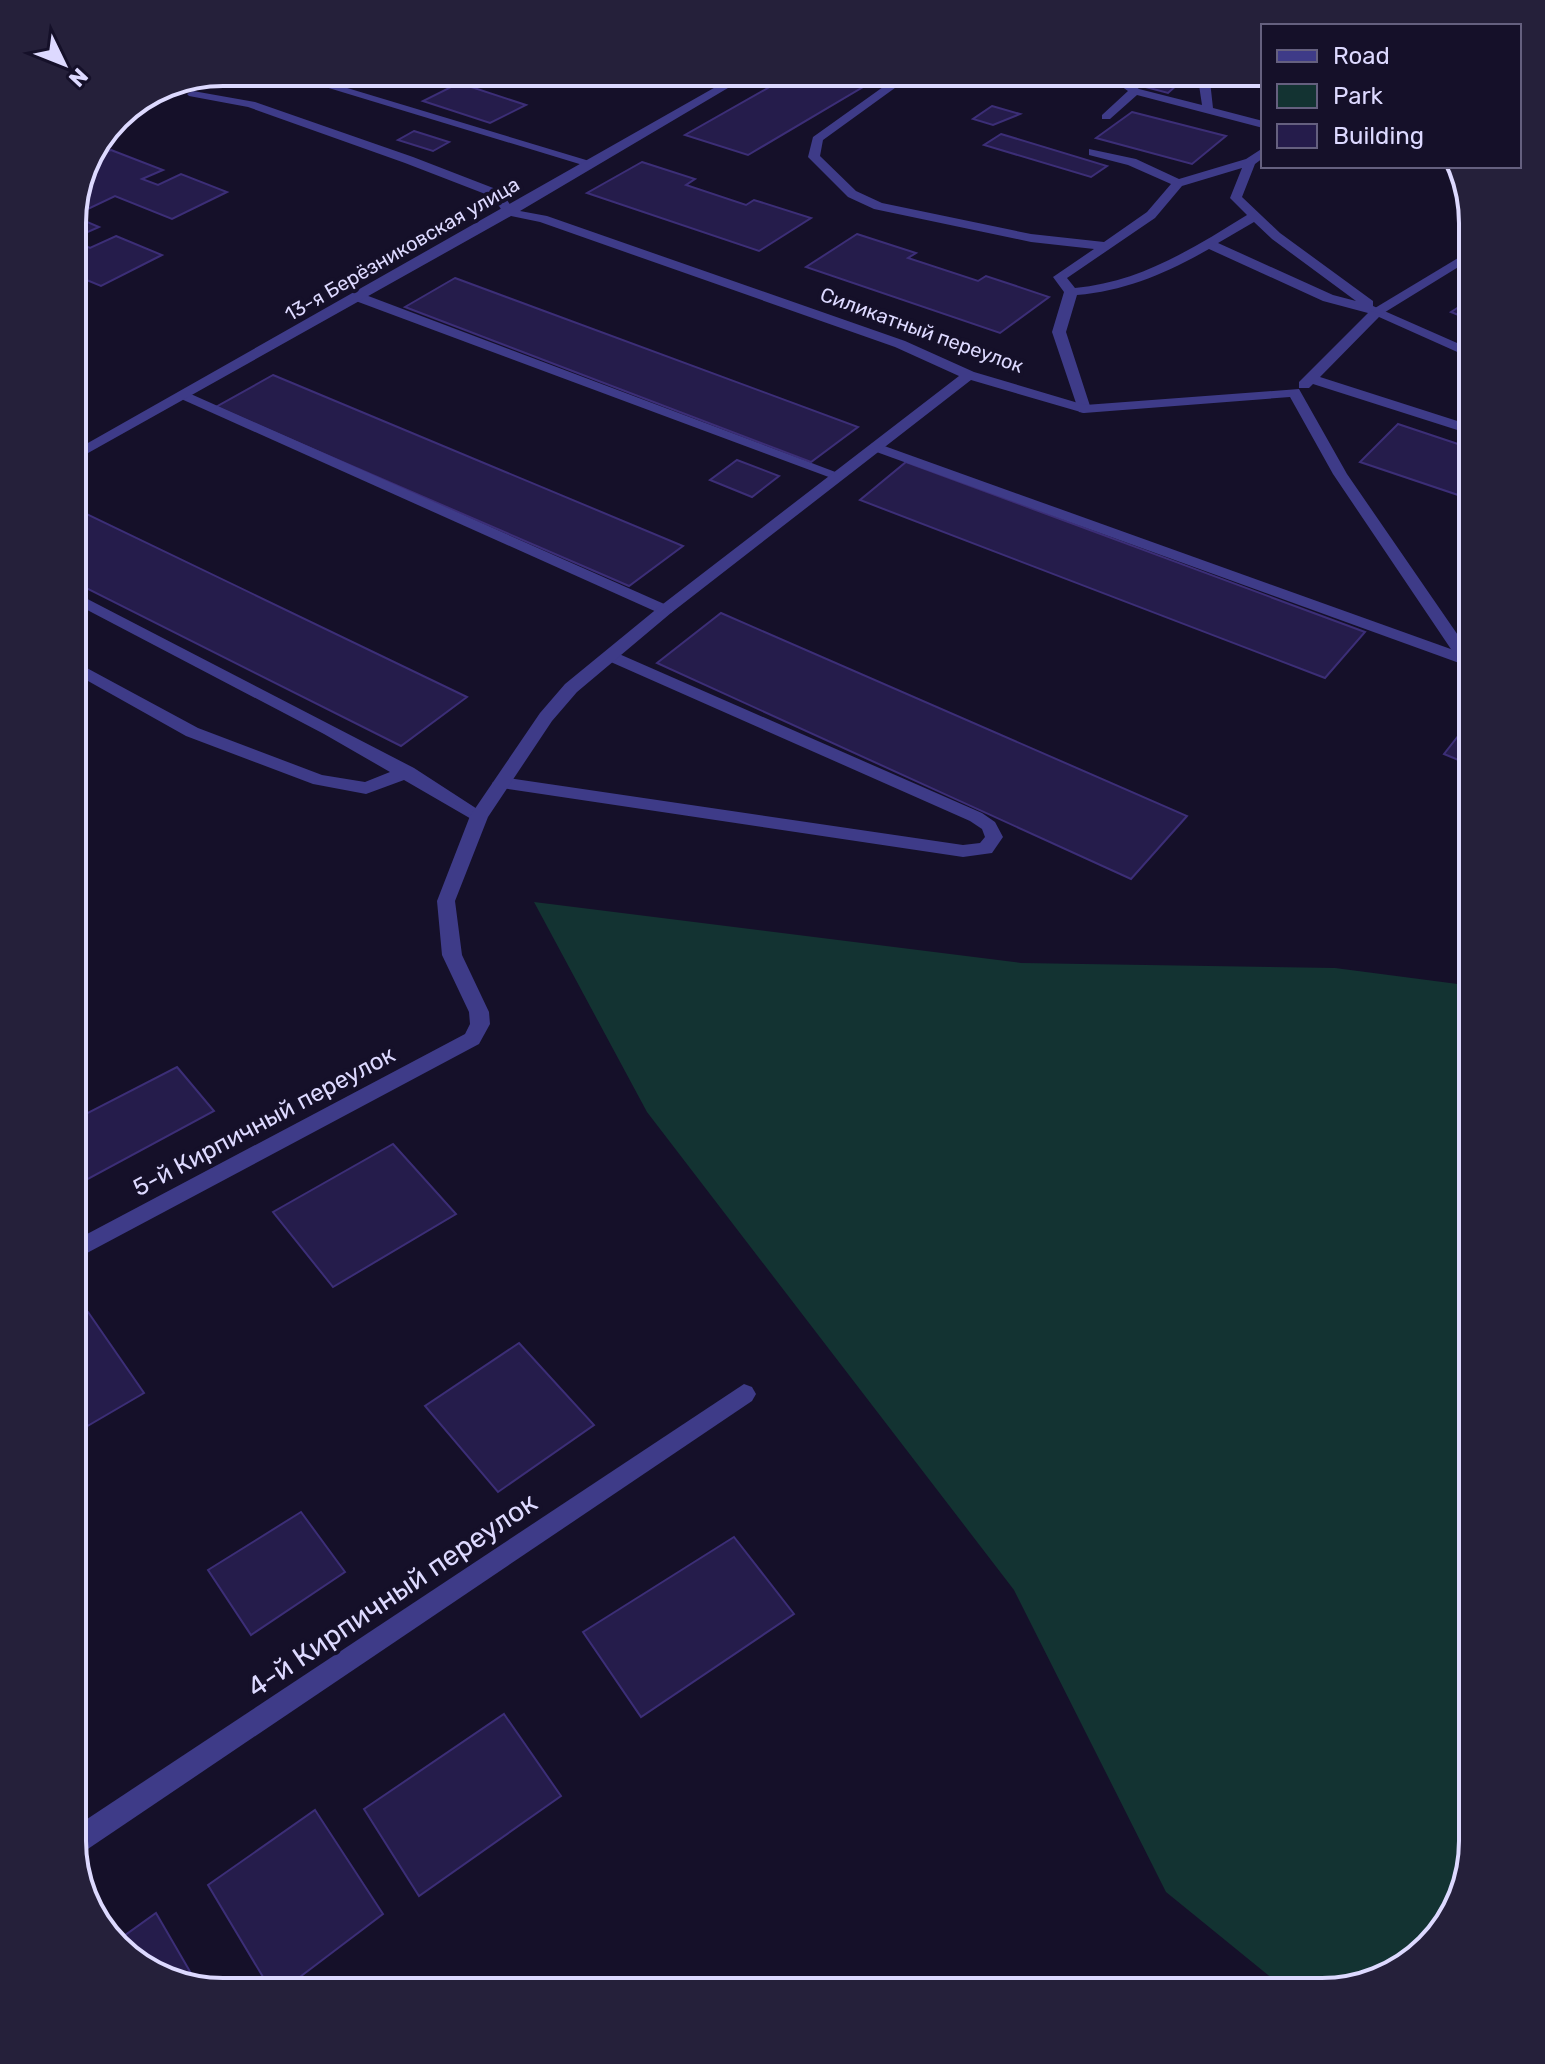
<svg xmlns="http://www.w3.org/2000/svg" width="1545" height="2064" viewBox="0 0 1545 2064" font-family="Rubik,sans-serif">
	<rect width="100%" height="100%" fill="#151029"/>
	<!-- green -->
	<path fill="#133332" d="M534 902 1021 963 1335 968 1473 986V1841L1453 1916 1398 1971 1322 1992H1289L1166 1892 1014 1590 647 1112Z"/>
	<!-- building -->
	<g fill="#251c4b" stroke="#3c2e77" stroke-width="2">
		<path d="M796 72H827L868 84 748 155 685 135Z"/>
		<path d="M1153 78 1178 84 1168 93 1142 86Z"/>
		<path d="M459 83 526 105 490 123 423 101Z"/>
		<path d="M992 106 1020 114 993 125 973 119Z"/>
		<path d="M1132 112 1226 136 1192 164 1096 138Z"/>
		<path d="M414 131 449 142 433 151 398 140Z"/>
		<path d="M1001 134 1107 166 1091 177 984 145Z"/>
		<path d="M111 150 163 170 142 179 158 185 181 174 227 192 172 219 115 196 73 216 99 227 72 239V213L86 160Z"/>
		<path d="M642 162 695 179 686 185 746 205 754 200 811 218 759 251 587 193Z"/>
		<path d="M857 234 916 253 908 258 978 281 986 276 1049 297 1000 333 806 267Z"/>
		<path d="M116 236 162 255 101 286 72 274V240L90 248Z"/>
		<path d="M455 278 858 427 811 462 405 307Z"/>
		<path d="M1473 298V321L1451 312Z"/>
		<path d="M273 375 683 546 629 586 216 407Z"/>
		<path d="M1398 424 1473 449V500L1360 462Z"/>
		<path d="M737 460 779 476 752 497 710 480Z"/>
		<path d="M906 462 1365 632 1325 678 860 500Z"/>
		<path d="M72 507 467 697 401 746 72 581Z"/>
		<path d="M721 613 1187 816 1131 879 657 663Z"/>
		<path d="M1470 721 1473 722V766L1444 754Z"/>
		<path d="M177 1067 214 1111 86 1180 72 1162V1121Z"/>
		<path d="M393 1144 456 1214 333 1287 273 1212Z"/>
		<path d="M88 1312 144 1393 72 1435V1321Z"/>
		<path d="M519 1343 594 1425 498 1492 425 1406Z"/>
		<path d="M301 1512 345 1572 251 1635 208 1570Z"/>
		<path d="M734 1537 794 1614 641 1717 583 1632Z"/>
		<path d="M504 1714 561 1796 419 1896 364 1809Z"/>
		<path d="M315 1810 383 1914 280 1992H272L208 1885Z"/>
		<path d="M156 1913 199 1987 147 1971 117 1941Z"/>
	</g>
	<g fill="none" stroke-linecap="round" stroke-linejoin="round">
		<!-- service -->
		<g fill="#3e3b88" fill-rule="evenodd">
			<path d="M276 72H294L596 163 586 166Z"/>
			<path d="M904 72H917L823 140 820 156 856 191 882 203 1031 234 1104 242 1147 212 1171 184 1128 165 1089 155V149L1136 159 1179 179 1246 159 1263 148V158L1255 164 1242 197 1280 233 1373 301V306L1473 350V359L1379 317 1320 377 1473 426V435L1313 384 1309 388H1299V382L1368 313 1323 301 1209 249C1167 273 1125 291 1077 295L1066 332 1091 409 1084 413 1079 412 1052 332 1064 292 1053 277 1094 249 1031 242 874 209 848 197 808 157 813 137ZM1242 168 1230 198 1247 215C1192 249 1140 282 1075 288L1067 278 1155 218 1182 186ZM1254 222 1272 239 1356 301 1333 295 1218 243Z"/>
			<path d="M1085 72 1115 75 1129 72 1124 78 1139 89 1202 105 1197 72H1209L1213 108 1263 121V128L1137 95 1110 119H1102V115L1128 91 1114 81Z"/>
			<path d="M193 91 255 102 413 157 501 191 515 212 505 215 493 197 405 163 248 107 189 96 187 94Z"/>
			<path d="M353 294H363L846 476 839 480 834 479 353 300Z"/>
			<path d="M184 391 671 607 673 610 671 613H659L179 398V392Z"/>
			<path d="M876 443 1473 657V668L871 450V444Z"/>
			<path d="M72 591 414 768 488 816 485 820H473L404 780 366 794 313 784 186 736 72 672V660L198 728 322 775 365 782 390 772 324 734 72 602Z"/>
			<path d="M610 650 982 813 995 822 1003 837 992 853 963 857 495 787 492 783 501 777 963 845 980 843 985 837 982 829 970 821 604 659 602 655Z"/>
		</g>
		<!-- minor -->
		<g fill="#3e3b88" fill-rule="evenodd">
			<path d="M742 72H755L520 211 547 216 905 341 974 372 1085 405 1299 389 1347 474 1473 657V663L1461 664 1333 474 1290 397 1084 413 971 380 671 613 577 692 552 721 488 817 455 901 462 955 489 1012 490 1024 479 1044 72 1261V1242L465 1034 470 1024 469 1012 442 955 437 901 470 816 540 713 565 684 659 607 959 376 895 347 540 222 511 216 72 462V452Z"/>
			<path d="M1473 249V258L1382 314 1370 311Z"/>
			<path d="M744 1384 752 1387 756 1394 752 1401 76 1857 72 1829Z"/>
		</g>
	</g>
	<g text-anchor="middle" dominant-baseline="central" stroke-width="8" stroke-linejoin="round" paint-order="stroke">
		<!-- far-street labels -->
		<g font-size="20" fill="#ddd9ff" stroke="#151029">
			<text transform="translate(402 249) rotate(-30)">13-я Берёзниковская улица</text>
			<text transform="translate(922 330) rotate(20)">Силикатный переулок</text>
		</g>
		<!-- street labels -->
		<g font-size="24" fill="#ddd9ff" stroke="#151029">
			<text transform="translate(264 1121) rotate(-28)">5-й Кирпичный переулок</text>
		</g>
		<!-- near-street labels -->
		<g font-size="28" fill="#ddd9ff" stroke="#151029">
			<text transform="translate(392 1595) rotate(-34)">4-й Кирпичный переулок</text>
		</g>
	</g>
	<!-- crop -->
	<path d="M0 0H1545V2064H0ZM223 86H1322A137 137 0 0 1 1459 223V1841A137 137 0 0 1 1322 1978H223A137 137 0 0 1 86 1841V223A137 137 0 0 1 223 86Z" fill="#25203a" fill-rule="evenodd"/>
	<path fill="none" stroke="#ddd9ff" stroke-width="4" d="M223 86H1322A137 137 0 0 1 1459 223V1841A137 137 0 0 1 1322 1978H223A137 137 0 0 1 86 1841V223A137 137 0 0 1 223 86Z"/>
	<!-- legend -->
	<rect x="1261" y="24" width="260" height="144" fill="#151029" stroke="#65607f" stroke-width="2"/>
	<rect x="1277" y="50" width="40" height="12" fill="#3e3b88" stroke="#65607f" stroke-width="2"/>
	<text x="1333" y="64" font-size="24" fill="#ddd9ff">Road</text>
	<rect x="1277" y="84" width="40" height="24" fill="#133332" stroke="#65607f" stroke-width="2"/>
	<text x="1333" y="104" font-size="24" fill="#ddd9ff">Park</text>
	<rect x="1277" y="124" width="40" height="24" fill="#251c4b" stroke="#65607f" stroke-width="2"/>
	<text x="1333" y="144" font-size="24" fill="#ddd9ff">Building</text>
	<!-- north arrow -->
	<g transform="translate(64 64) rotate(133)" stroke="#151029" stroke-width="6" paint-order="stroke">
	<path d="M0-6L14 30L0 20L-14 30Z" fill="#ddd9ff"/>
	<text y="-12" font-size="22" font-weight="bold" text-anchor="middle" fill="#ddd9ff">N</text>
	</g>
</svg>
